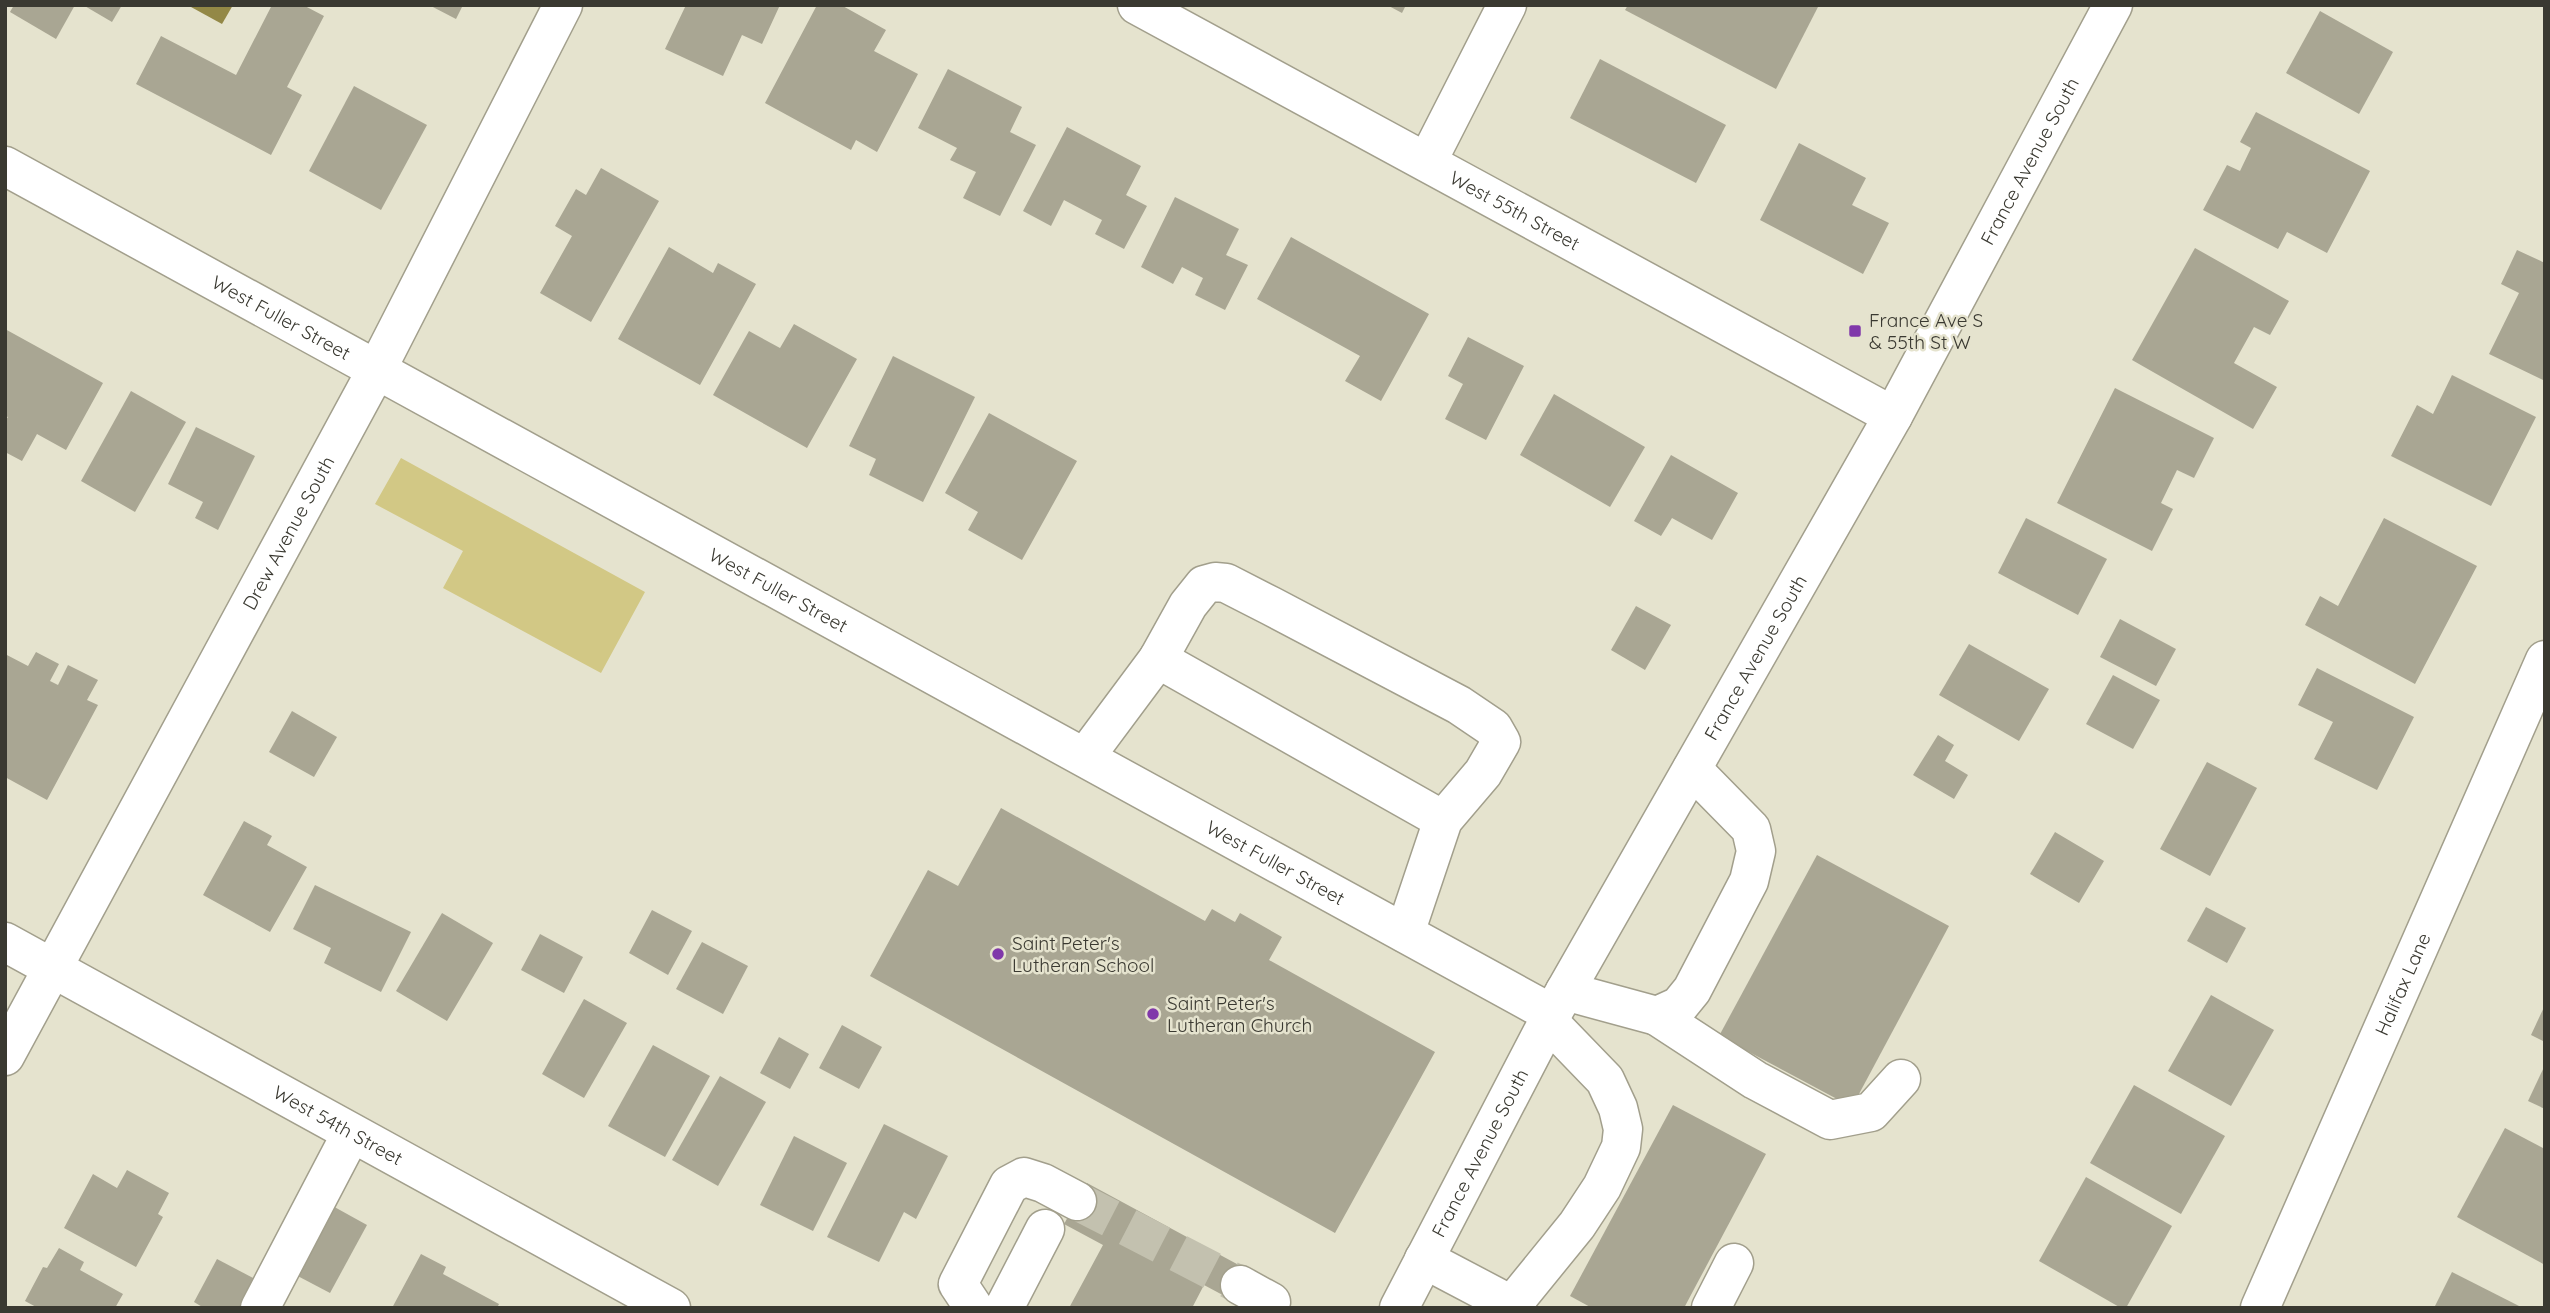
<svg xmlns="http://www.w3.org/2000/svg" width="2550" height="1313" viewBox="0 0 2550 1313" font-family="Quicksand,sans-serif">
	<rect width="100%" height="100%" fill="#e5e3ce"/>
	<!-- green -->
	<path fill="#d2c885" d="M401 458 645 592 601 673 443 588 463 551 375 504Z"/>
	<!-- water -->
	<path fill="#938846" d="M192 5H233L222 24 191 7Z"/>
	<!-- building -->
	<g fill="#a9a693">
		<path d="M14 5H75L56 39 10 12Z"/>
		<path d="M83 5H122L112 22Z"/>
		<path d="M272 5H303L324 16 287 87 302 95 271 155 136 84 161 36 236 75Z"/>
		<path d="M429 5H463L456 19Z"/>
		<path d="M686 5H780L762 44 742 35 723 76 665 49Z"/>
		<path d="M817 5H841L886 30 874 51 918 74 877 152 856 140 851 150 765 103Z"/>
		<path d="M1387 5H1406L1402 13Z"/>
		<path d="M1628 5H1819L1776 89 1625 10Z"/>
		<path d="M2320 11 2393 52 2359 114 2286 73Z"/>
		<path d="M1600 59 1726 125 1696 183 1570 118Z"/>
		<path d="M948 69 1022 107 1010 132 1036 145 1000 216 963 198 976 172 950 160 957 148 918 128Z"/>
		<path d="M354 86 427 125 381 210 309 171Z"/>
		<path d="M2256 112 2370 171 2327 253 2287 232 2278 249 2203 210 2227 165 2240 171 2251 148 2240 142Z"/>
		<path d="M1067 127 1141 166 1126 195 1147 206 1124 249 1095 234 1102 220 1064 200 1051 226 1023 211Z"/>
		<path d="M1799 143 1866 178 1852 205 1889 223 1863 274 1760 220Z"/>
		<path d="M601 168 659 201 591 322 540 293 572 236 555 226 576 189 586 195Z"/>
		<path d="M1175 197 1239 229 1226 255 1248 265 1225 310 1195 295 1203 278 1182 267 1173 284 1141 267Z"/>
		<path d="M1291 237 1429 314 1381 401 1345 381 1360 356 1257 299Z"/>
		<path d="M669 247 713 273 718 263 756 284 700 385 618 339Z"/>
		<path d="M2195 248 2289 301 2270 335 2254 327 2234 363 2277 387 2253 429 2132 360Z"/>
		<path d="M2517 250 2545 263V381L2489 354 2519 293 2501 284Z"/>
		<path d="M794 324 857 359 807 448 713 395 749 331 780 348Z"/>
		<path d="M5 329 103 383 66 450 37 434 22 461 5 452V421L8 417 5 416Z"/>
		<path d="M1468 337 1524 366 1486 440 1445 419 1463 384 1448 376Z"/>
		<path d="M893 356 975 397 923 502 869 475 876 459 849 446Z"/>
		<path d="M2452 375 2536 417 2491 506 2391 456 2417 405 2433 414Z"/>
		<path d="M2115 388 2214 438 2194 478 2177 470 2161 503 2173 509 2152 551 2057 503Z"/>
		<path d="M131 391 186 422 135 512 81 481Z"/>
		<path d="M1554 394 1645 447 1610 507 1520 455Z"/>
		<path d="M989 413 1077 461 1022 560 968 530 978 512 945 493Z"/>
		<path d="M196 427 255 456 218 530 195 518 203 502 168 484Z"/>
		<path d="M1671 455 1738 493 1712 540 1672 518 1661 536 1634 521Z"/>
		<path d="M2026 518 2107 559 2078 615 1998 573Z"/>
		<path d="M2384 518 2477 566 2415 684 2305 625 2320 596 2338 606Z"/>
		<path d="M1636 606 1671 625 1645 670 1611 650Z"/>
		<path d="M2120 619 2176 649 2156 686 2100 657Z"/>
		<path d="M1969 644 2049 689 2019 741 1939 695Z"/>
		<path d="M36 652 59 664 50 681 58 685 68 665 98 680 87 700 98 705 47 800 5 777V654L28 666Z"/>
		<path d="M2317 668 2414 717 2377 790 2314 759 2333 722 2298 705Z"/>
		<path d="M2113 675 2160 700 2133 749 2086 724Z"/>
		<path d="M292 711 337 737 314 777 269 752Z"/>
		<path d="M1938 735 1954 745 1945 761 1968 775 1954 799 1913 775Z"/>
		<path d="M2207 762 2257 788 2210 876 2160 849Z"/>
		<path d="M1001 808 1205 921 1212 909 1235 922 1240 913 1282 937 1269 960 1435 1052 1335 1233 870 976 928 870 958 886Z"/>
		<path d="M244 821 272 836 267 845 307 867 270 932 203 895Z"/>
		<path d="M2055 832 2104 861 2079 903 2030 874Z"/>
		<path d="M1817 855 1949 926 1852 1107 1719 1036Z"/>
		<path d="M315 885 411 932 381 992 324 963 331 948 293 929Z"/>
		<path d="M2206 907 2246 928 2227 963 2187 941Z"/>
		<path d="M652 910 692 931 668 975 629 953Z"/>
		<path d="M442 913 493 943 447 1021 396 991Z"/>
		<path d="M540 934 583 957 564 993 521 970Z"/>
		<path d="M702 942 748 966 723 1014 676 989Z"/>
		<path d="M2211 995 2274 1030 2231 1106 2168 1071Z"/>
		<path d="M584 999 627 1023 584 1098 542 1074Z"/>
		<path d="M2545 1005V1042L2531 1035Z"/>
		<path d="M842 1025 882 1047 859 1089 819 1068Z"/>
		<path d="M779 1037 809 1054 790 1089 760 1073Z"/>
		<path d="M653 1045 710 1076 665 1157 608 1126Z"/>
		<path d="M2545 1065V1109L2528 1101Z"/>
		<path d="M720 1076 766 1102 718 1186 672 1160Z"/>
		<path d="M2134 1085 2225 1136 2181 1214 2090 1163Z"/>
		<path d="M1673 1105 1766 1154 1684 1308H1592L1570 1296Z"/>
		<path d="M884 1124 948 1156 916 1219 904 1212 879 1262 827 1237Z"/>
		<path d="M2505 1128 2545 1149V1265L2457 1217Z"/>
		<path d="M794 1136 847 1163 813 1231 760 1205Z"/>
		<path d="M127 1170 169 1193 158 1214 163 1217 136 1267 64 1228 93 1174 117 1188Z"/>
		<path d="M2086 1177 2172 1226 2126 1308H2121L2039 1261Z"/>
		<path d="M1087 1183 1248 1270 1232 1300 1204 1285 1192 1308H1069L1103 1245 1064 1224Z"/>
		<path d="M329 1204 367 1225 330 1293 292 1273Z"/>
		<path d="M59 1248 84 1262 80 1270 123 1294 115 1308H38L25 1301 43 1267 47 1268Z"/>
		<path d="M421 1254 446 1267 443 1274 499 1304 497 1308H392Z"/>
		<path d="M217 1259 255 1279 240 1308H204L194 1302Z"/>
		<path d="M2452 1272 2523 1308H2434Z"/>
	</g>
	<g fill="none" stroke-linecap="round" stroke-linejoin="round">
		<!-- minor-tunnel -->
		<path stroke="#c3c1af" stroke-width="38" stroke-dasharray="38 19" stroke-linecap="butt" d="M1077 1201 1240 1285"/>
		<defs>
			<g id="minor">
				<path id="s1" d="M1137 5 1893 416"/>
				<path d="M1427 162 1507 5"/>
				<path id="s2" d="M5 166 1552 1014"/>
				<path d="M1158 659 1443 820"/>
				<path d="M1085 757 1158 659 1188 605 1204 585 1215 582 1226 583 1271 606 1459 705 1493 728 1501 742 1483 773 1443 820 1405 933"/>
				<path id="s3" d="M5 942 671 1308"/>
				<path d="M1565 991 1657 1016 1679 1006 1692 990 1749 881 1756 851 1751 829 1692 769"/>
				<path d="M1657 1016 1755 1080 1830 1120 1871 1112 1901 1079"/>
				<path id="s4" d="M5 1056 377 369 563 5"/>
				<path d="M1424 1259 1517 1308"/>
				<path d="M1240 1285 1271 1302"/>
				<path d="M1512 1305 1577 1225 1602 1187 1621 1147 1623 1129 1618 1108 1605 1080 1548 1021"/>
				<path d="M260 1308 351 1134"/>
				<path d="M974 1308 958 1284 1009 1185 1024 1177 1043 1183 1077 1201"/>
				<path d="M1004 1308 1045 1229"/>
				<path d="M1711 1308 1734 1263"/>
				<path id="s5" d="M2260 1308 2545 660"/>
			</g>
			<g id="major">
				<path id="s6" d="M1399 1308 1552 1014 1893 416 2113 5"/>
			</g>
		</defs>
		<!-- minor casing -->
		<use href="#minor" stroke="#a29f8c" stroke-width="41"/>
		<!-- major casing -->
		<use href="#major" stroke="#a29f8c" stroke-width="41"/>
		<!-- minor -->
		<use href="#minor" stroke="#fff" stroke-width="38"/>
		<!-- major -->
		<use href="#major" stroke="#fff" stroke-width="38"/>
	</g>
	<!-- markers -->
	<g fill="#8038aa" stroke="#e5e3ce" stroke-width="2.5">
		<rect x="1848" y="324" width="14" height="14" rx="3.5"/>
		<circle cx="998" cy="954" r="7"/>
		<circle cx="1153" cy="1014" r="7"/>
	</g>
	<g text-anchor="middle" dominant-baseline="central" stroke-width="5" stroke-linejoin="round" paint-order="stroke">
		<!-- street labels -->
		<g font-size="19" fill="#3a3931" stroke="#e5e3ce">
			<text stroke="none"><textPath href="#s6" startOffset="1309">France Avenue South</textPath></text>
			<text stroke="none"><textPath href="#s1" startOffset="430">West 55th Street</textPath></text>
			<text stroke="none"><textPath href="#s2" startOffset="315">West Fuller Street</textPath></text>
			<text stroke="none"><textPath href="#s4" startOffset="595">Drew Avenue South</textPath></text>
			<text stroke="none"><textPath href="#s2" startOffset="882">West Fuller Street</textPath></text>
			<text stroke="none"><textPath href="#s6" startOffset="742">France Avenue South</textPath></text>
			<text stroke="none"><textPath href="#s2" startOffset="1449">West Fuller Street</textPath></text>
			<text stroke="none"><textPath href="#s5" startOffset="354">Halifax Lane</textPath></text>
			<text stroke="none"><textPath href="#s3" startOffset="380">West 54th Street</textPath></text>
			<text stroke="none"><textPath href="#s6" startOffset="175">France Avenue South</textPath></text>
		</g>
		<!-- poi labels -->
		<g font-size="19" fill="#3a3931" stroke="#e5e3ce" text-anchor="start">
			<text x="1869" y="320">France Ave S<tspan x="1869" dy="22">&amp; 55th St W</tspan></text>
			<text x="1012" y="943">Saint Peter's<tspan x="1012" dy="22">Lutheran School</tspan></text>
			<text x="1167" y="1003">Saint Peter's<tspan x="1167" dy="22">Lutheran Church</tspan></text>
		</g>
	</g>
	<!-- border -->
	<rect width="2550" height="1313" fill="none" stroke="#3a3931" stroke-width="14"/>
</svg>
